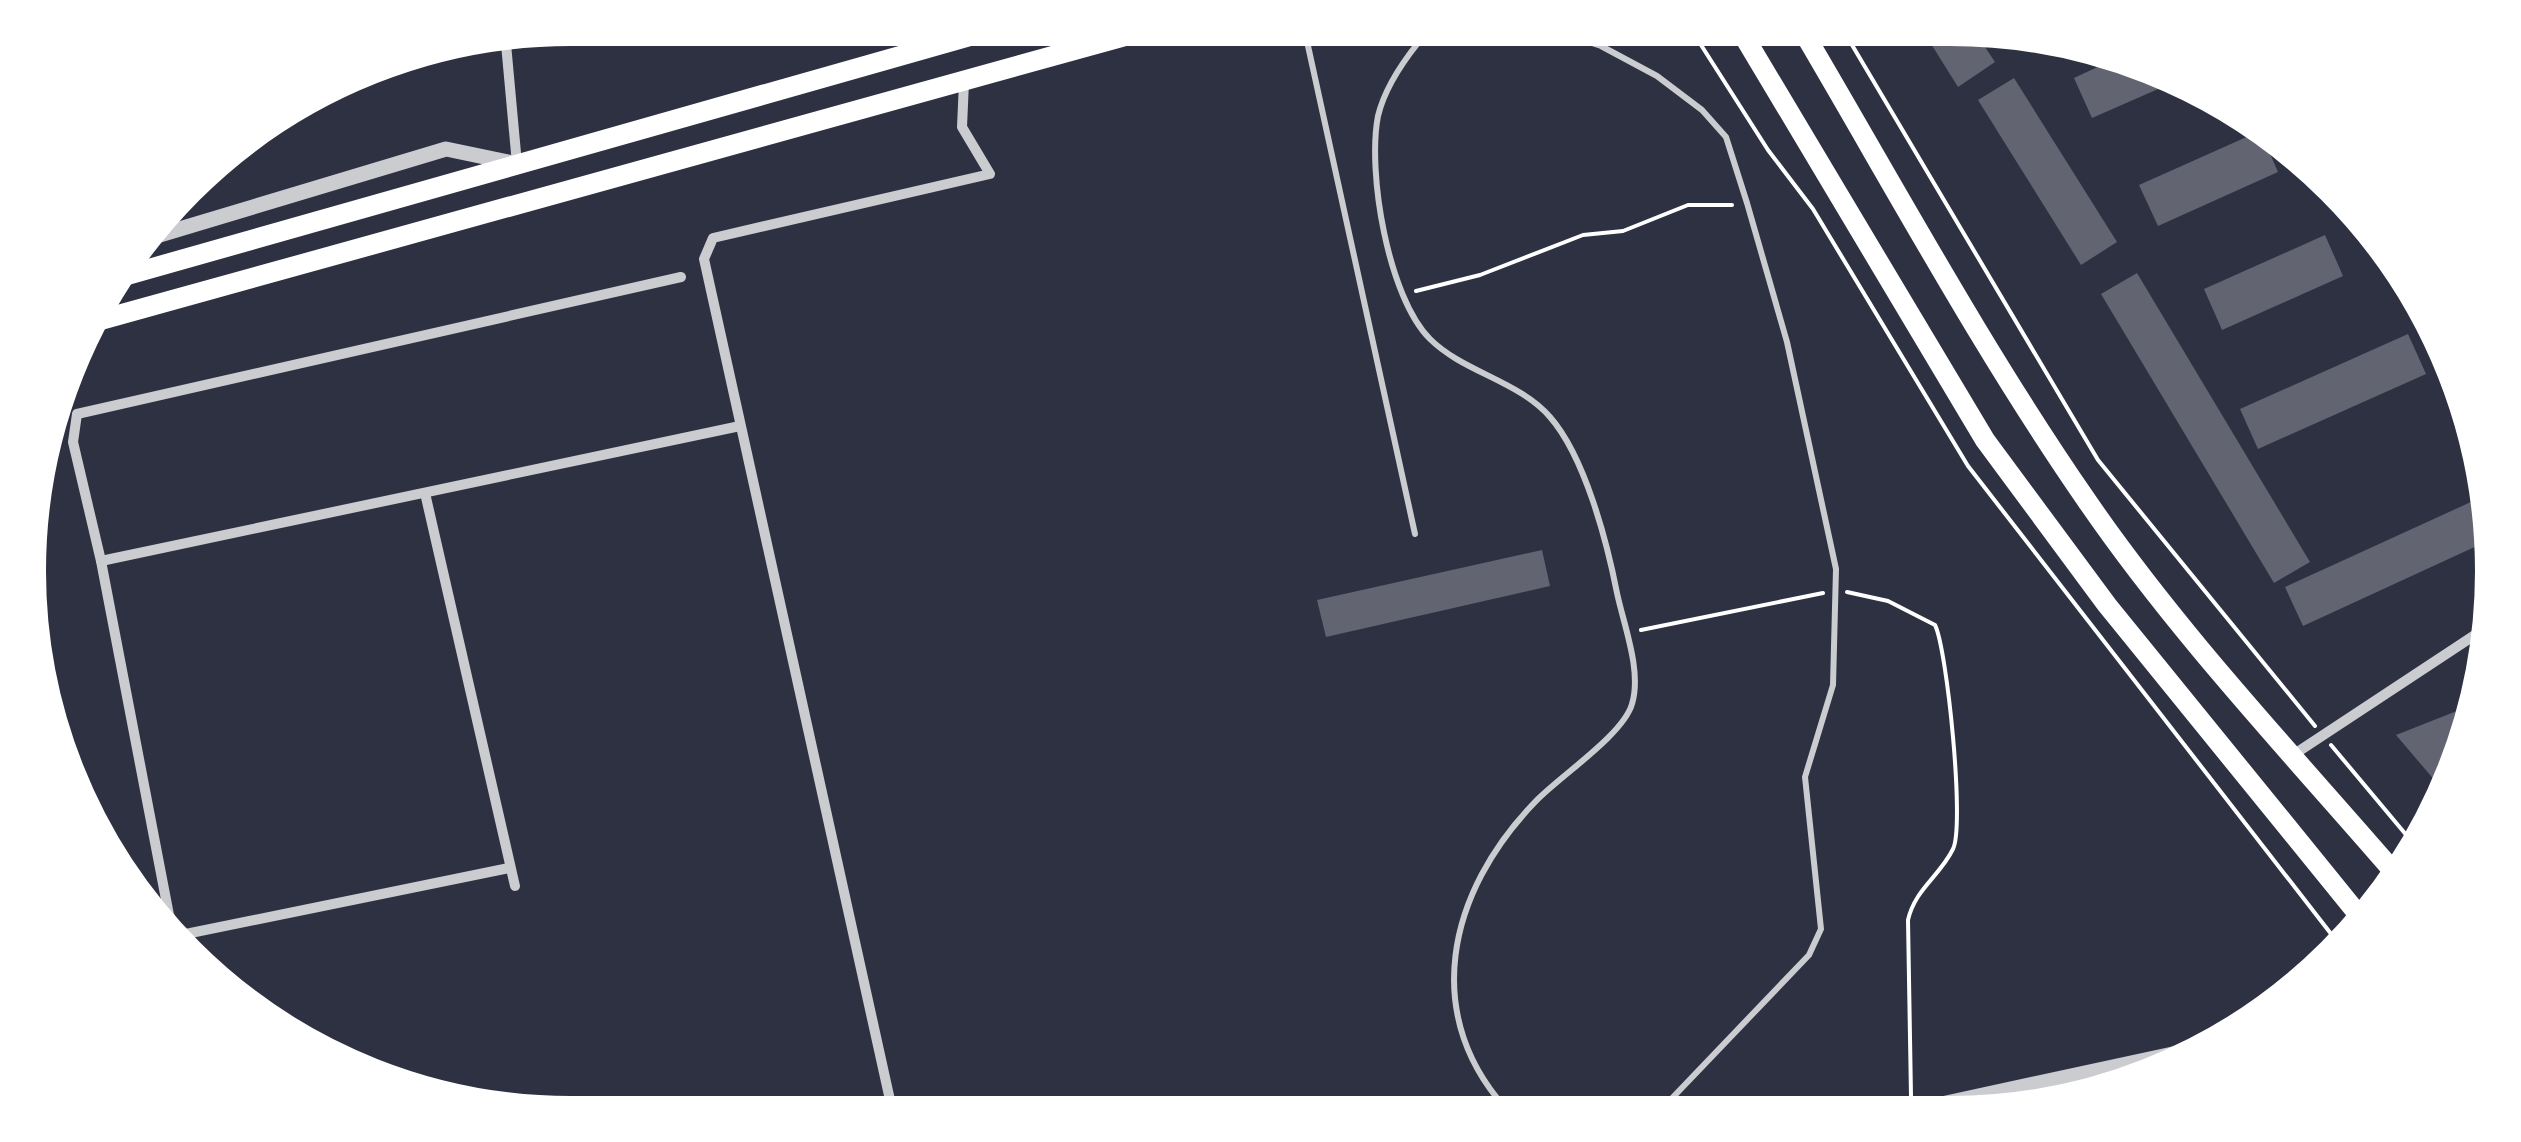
<svg xmlns="http://www.w3.org/2000/svg" width="2521" height="1142" viewBox="0 0 2521 1142" font-family="'PT Serif',serif">
	<rect width="100%" height="100%" fill="#2d3142"/>
	<!-- building -->
	<g fill="#626471">
		<path d="M1918 23 1971 26 1995 62 1958 87Z"/>
		<path d="M2121 56 2159 64 2181 79 2092 118 2074 78Z"/>
		<path d="M2014 78 2117 242 2081 265 1978 100Z"/>
		<path d="M2260 131 2278 172 2158 226 2139 185Z"/>
		<path d="M2325 235 2343 276 2222 330 2204 289Z"/>
		<path d="M2137 273 2310 562 2274 583 2101 294Z"/>
		<path d="M2408 334 2426 374 2258 449 2240 409Z"/>
		<path d="M2484 496 2492 539 2303 626 2285 587Z"/>
		<path d="M1542 550 1550 586 1326 637 1317 600Z"/>
		<path d="M2472 705 2457 780 2448 796 2396 735Z"/>
	</g>
	<g fill="none" stroke-linecap="round" stroke-linejoin="round">
		<!-- path -->
		<g stroke="#fff" stroke-width="4">
			<path d="M1687 23 1768 150 1813 209 1968 466 2342 948"/>
			<path d="M1839 23 2098 460 2315 726"/>
			<path d="M1416 291 1480 275 1583 235 1623 231 1688 205H1732"/>
			<path d="M1847 592 1888 601 1935 625C1947 649 1965 825 1953 849 1940 876 1915 889 1908 920L1911 1096"/>
			<path d="M1641 630 1823 593"/>
			<path d="M2331 745 2418 849"/>
		</g>
		<!-- service -->
		<g stroke="#caccd0" stroke-width="6">
			<path d="M1303 23 1415 534"/>
			<path d="M1494 23 1418 43C1402 63 1384 91 1378 116 1367 172 1388 297 1430 339 1463 372 1519 381 1550 417 1585 457 1607 542 1617 593 1624 626 1642 671 1632 704 1623 735 1560 776 1536 801 1448 891 1417 1018 1513 1116"/>
			<path d="M1532 23 1601 46 1657 76 1702 110 1726 137 1747 203 1787 342 1836 569 1833 685 1805 777 1821 929 1809 955 1655 1116"/>
		</g>
		<!-- minor -->
		<g stroke="#caccd0" stroke-width="10">
			<path d="M505 33 517 164"/>
			<path d="M425 493 515 886"/>
			<path d="M101 561 740 426"/>
			<path d="M2293 755 2487 627"/>
			<path d="M179 935 169 915 101 561 73 442 77 414 681 277"/>
			<path d="M171 937 509 868"/>
			<path d="M894 1118 704 259 713 238 990 174 962 127 964 82"/>
		</g>
		<!-- tertiary -->
		<g stroke="#caccd0" stroke-width="15">
			<path d="M143 240 446 149 513 163"/>
			<path d="M1891 1115 2219 1044"/>
		</g>
		<!-- primary -->
		<g stroke="#fff" stroke-width="20">
			<path d="M1736 23 1985 440 2107 605 2366 924"/>
			<path d="M1798 23C1892 182 1981 348 2087 501 2179 635 2294 756 2400 879"/>
			<path d="M110 280 1016 23"/>
			<path d="M86 324 1172 23"/>
		</g>
	</g>
	<!-- crop -->
	<path d="M0 0H2521V1142H0ZM571 40H1950A531 531 0 0 1 2481 571V571A531 531 0 0 1 1950 1102H571A531 531 0 0 1 40 571V571A531 531 0 0 1 571 40Z" fill="#fff" fill-rule="evenodd"/>
	<path fill="none" stroke="#fff" stroke-width="12" d="M571 40H1950A531 531 0 0 1 2481 571V571A531 531 0 0 1 1950 1102H571A531 531 0 0 1 40 571V571A531 531 0 0 1 571 40Z"/>
</svg>
